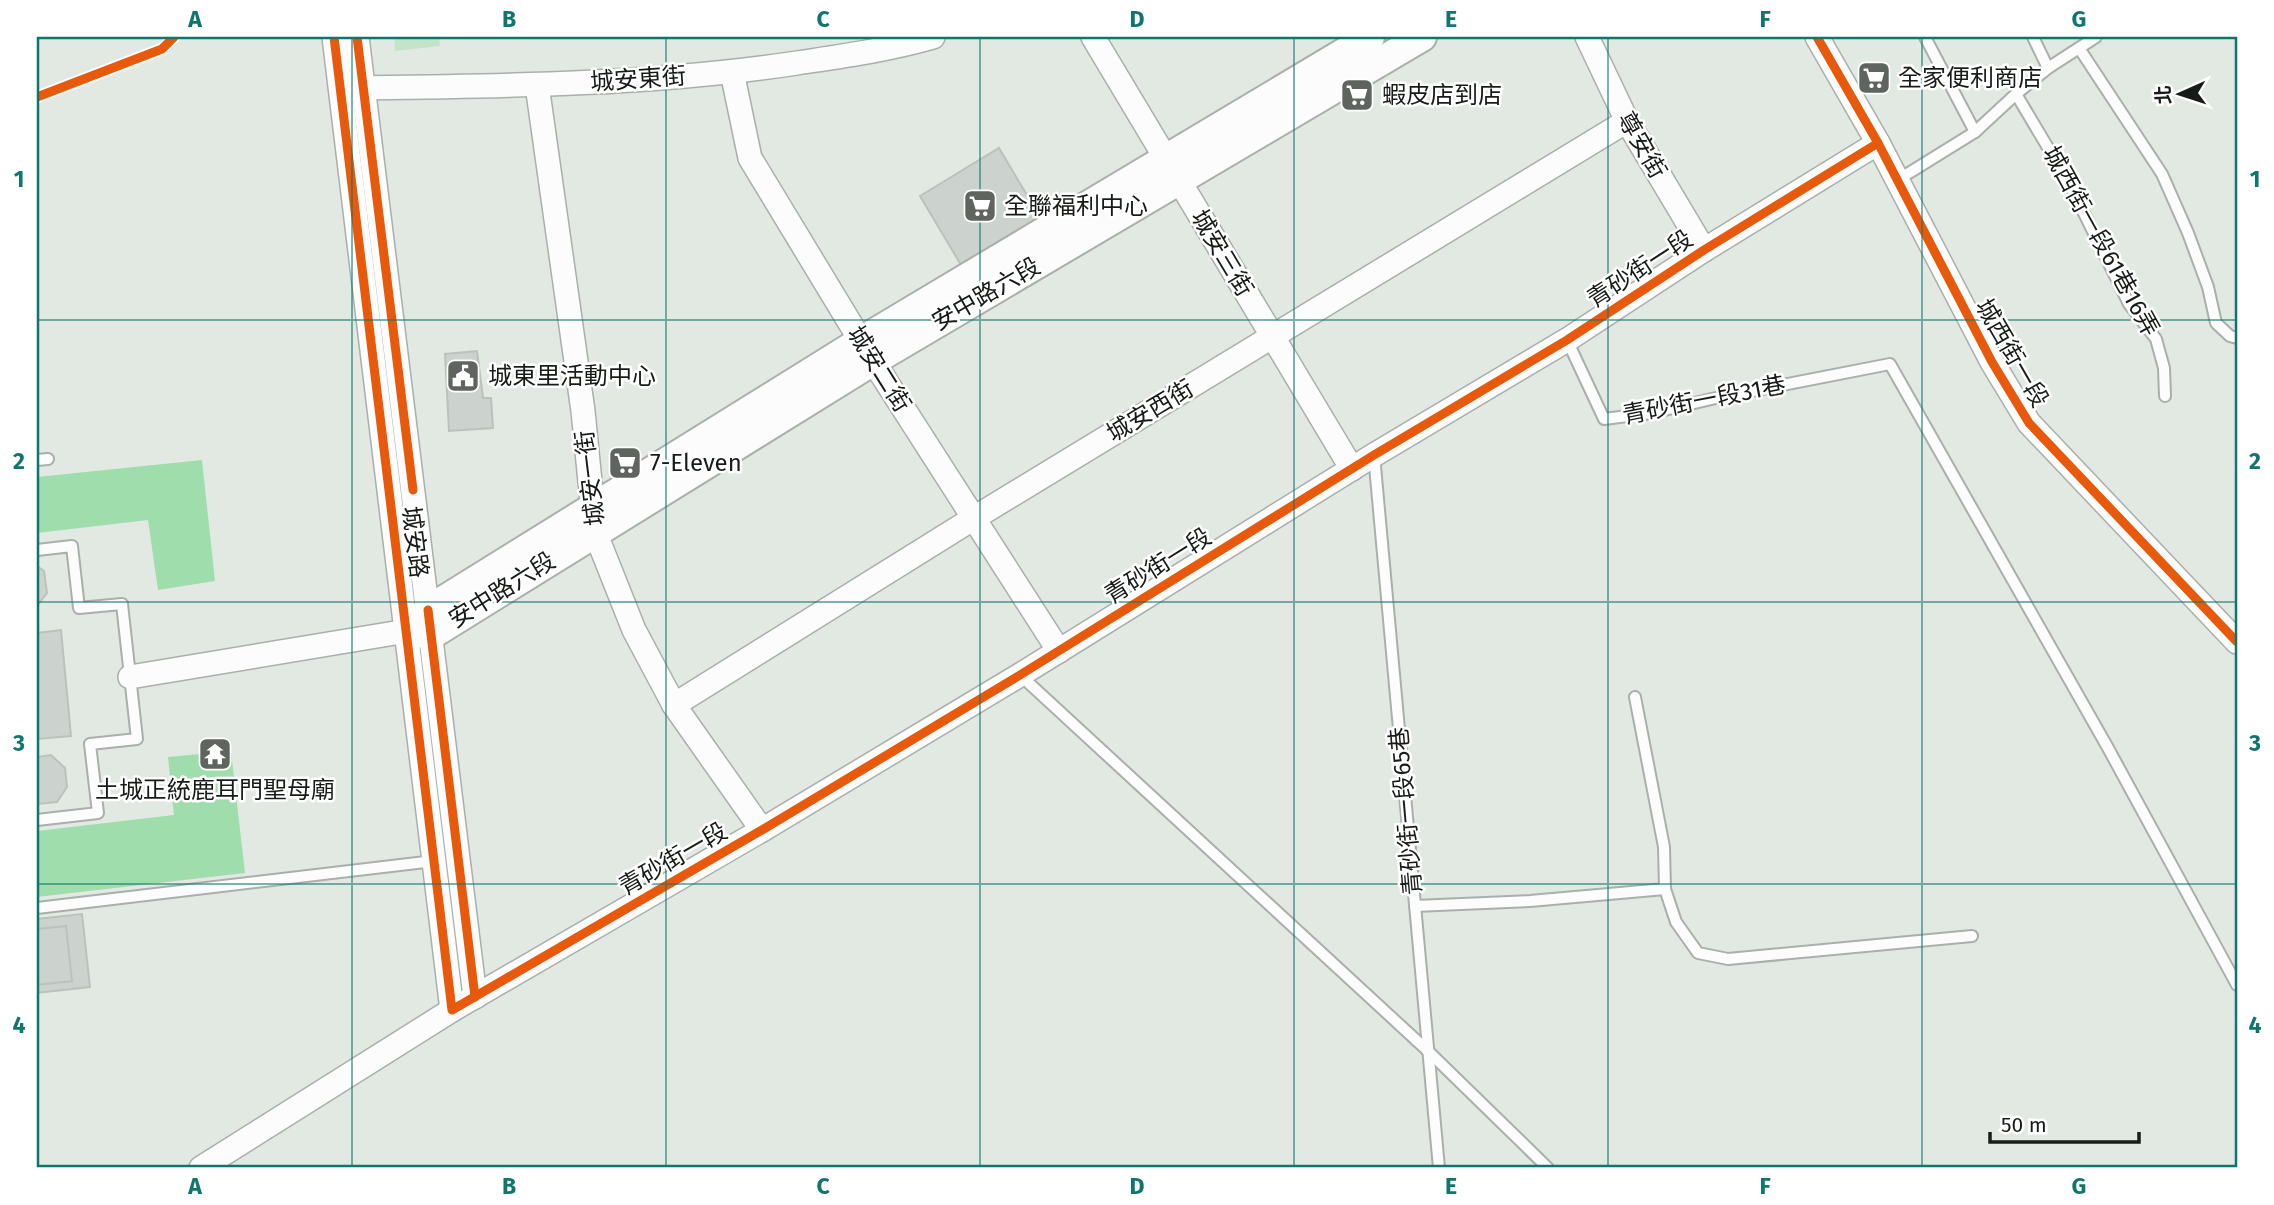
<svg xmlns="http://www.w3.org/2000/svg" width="2274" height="1205" viewBox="0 0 2274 1205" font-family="'Fira Sans','Noto Sans TC',sans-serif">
	<rect width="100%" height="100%" fill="#e2e9e3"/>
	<!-- green -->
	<path fill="#c4e4ca" d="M394 37H439L440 46 395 51Z"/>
	<!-- water -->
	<g fill="#9fdeac">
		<path d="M202 460 215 581 158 590 148 520 37 533V477Z"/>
		<path d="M231 751 245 873 37 897V831L174 815 168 757Z"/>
	</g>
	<!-- building -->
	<g fill="#ccd2cd" stroke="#bcc1bc" stroke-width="2">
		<path d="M999 148 1040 217 961 265 920 196Z"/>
		<path d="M477 351 483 398H491L493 428 449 431 445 354Z"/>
		<path d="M37 566 44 571 47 593 37 606Z"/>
		<path d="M61 630 71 736 37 739V633Z"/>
		<path d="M51 755 65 768 67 787 57 802 37 804V757Z"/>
		<path d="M82 914 90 987 37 993V919Z"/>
		<path d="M66 926 72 981 37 985V929Z"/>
	</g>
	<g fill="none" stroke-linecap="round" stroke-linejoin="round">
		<defs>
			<g id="service">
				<path d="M1925 37 1975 132"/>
				<path d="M2033 37 2048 68"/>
				<path d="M2079 48 2162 174 2188 233 2208 287 2216 323 2230 336 2237 338"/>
				<path d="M2016 94 2069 183 2129 304 2156 339 2164 368 2165 396"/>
				<path d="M1896 181 1975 132 2016 94 2048 68 2096 37"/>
				<path d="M1567 340 1604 419 1652 413 1716 398 1890 364 2108 748 2237 985"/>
				<path d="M1374 455 1439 1168"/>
				<path d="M37 460 48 459"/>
				<path d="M37 550 72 546 79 608 122 604 137 739 90 744 98 813 37 820"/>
				<path d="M1020 675 1428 1051 1548 1168"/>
				<path d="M1635 697 1664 847 1665 889 1676 922 1698 953 1728 959 1972 936"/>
				<path d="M1415 906 1530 901 1665 889"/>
				<path d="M37 908 434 861"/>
			</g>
			<g id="minor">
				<path d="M334 37 452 1010"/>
				<path d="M357 37 475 997"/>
				<path d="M1093 37 1352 469"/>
				<path d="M1587 37 1627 121 1704 250"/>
				<path d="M1817 37 1878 143 1992 362 2029 423 2237 642"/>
				<path d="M732 72 750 158 873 361 1059 651"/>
				<path d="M537 85 583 411 595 532 634 630 674 705 762 830"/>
				<path d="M350 88C500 86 649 85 797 63 843 56 888 50 933 37"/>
				<path d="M130 677 407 631"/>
				<path d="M674 705 974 518 1627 121"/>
				<path d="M201 1168 452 1010 762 830 1020 675 1374 455 1567 340 1704 250 1878 143"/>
			</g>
			<g id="tertiary">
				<path d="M407 631 431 635 873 361 1422 37"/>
				<path d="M407 631 428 610 861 341 1370 37"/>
			</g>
		</defs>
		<!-- service casing -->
		<use href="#service" stroke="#aaafab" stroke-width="14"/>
		<!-- minor casing -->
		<use href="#minor" stroke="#aaafab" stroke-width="26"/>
		<!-- tertiary casing -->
		<use href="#tertiary" stroke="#aaafab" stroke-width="32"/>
		<!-- service -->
		<use href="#service" stroke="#fbfcfb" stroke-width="10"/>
		<!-- minor -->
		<use href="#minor" stroke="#fbfcfb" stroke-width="23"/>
		<!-- tertiary -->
		<use href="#tertiary" stroke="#fbfcfb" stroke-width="28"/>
		<defs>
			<g id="cycleway">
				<path d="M334 37 452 1010 762 830 1020 675 1374 455 1567 340 1704 250 1878 143"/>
				<path d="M357 37 413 490"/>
				<path d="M1817 37 1878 143 1992 362 2029 423 2237 642"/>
				<path d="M37 97 162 49 174 37"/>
				<path d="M428 610 475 997"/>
			</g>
		</defs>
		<!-- cycleway casing -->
		<use href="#cycleway" stroke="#fff" stroke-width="13"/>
		<!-- cycleway -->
		<use href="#cycleway" stroke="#e8590c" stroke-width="9"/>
	</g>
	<!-- grid -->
	<path fill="none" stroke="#0f766e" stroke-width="2" stroke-opacity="0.55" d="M352 37V1168M666 37V1168M980 37V1168M1294 37V1168M1608 37V1168M1922 37V1168M37 320H2237M37 602H2237M37 884H2237"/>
	<!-- icons -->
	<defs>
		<symbol id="supermarket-square" viewBox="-11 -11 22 22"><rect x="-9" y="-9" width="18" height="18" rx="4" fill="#5f645f" stroke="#fff"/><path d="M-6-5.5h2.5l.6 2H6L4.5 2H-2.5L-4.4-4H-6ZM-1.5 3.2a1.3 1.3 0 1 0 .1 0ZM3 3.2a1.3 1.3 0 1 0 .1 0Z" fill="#fff"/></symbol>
		<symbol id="civic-square" viewBox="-11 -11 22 22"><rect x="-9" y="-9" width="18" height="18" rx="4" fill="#5f645f" stroke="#fff"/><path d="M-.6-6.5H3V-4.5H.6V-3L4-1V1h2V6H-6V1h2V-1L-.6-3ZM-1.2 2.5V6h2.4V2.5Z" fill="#fff"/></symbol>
		<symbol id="temple-square" viewBox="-11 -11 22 22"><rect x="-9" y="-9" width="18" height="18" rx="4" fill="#5f645f" stroke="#fff"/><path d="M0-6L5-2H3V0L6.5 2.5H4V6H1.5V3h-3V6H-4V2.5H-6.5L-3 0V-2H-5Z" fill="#fff"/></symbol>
	</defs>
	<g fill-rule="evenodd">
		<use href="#supermarket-square" x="1855" y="59" width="38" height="38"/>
		<use href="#supermarket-square" x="1338" y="76" width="38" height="38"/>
		<use href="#supermarket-square" x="961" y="187" width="38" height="38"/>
		<use href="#civic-square" x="444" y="357" width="38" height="38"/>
		<use href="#supermarket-square" x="606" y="444" width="38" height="38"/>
		<use href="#temple-square" x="196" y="735" width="38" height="38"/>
	</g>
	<g text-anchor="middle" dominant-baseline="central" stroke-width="5" stroke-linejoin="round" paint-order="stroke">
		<!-- poi labels -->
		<g font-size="24" fill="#181c18" stroke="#fff" text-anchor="start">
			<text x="1898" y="78">全家便利商店</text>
			<text x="1382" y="95">蝦皮店到店</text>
			<text x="1004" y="206">全聯福利中心</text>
			<text x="488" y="376">城東里活動中心</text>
			<text x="650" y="463">7-Eleven</text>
			<text x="215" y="790" text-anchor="middle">土城正統鹿耳門聖母廟</text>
		</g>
		<!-- street labels -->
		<g font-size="24" fill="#181c18" stroke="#fff">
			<text transform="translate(638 79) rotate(-4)">城安東街</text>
			<text transform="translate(1642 145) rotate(60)">尊安街</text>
			<text transform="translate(2101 241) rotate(61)">城西街一段61巷16弄</text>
			<text transform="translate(1222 253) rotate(59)">城安三街</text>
			<text transform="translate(1640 269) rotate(-33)">青砂街一段</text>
			<text transform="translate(986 294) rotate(-30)">安中路六段</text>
			<text transform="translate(2012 353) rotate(60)">城西街一段</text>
			<text transform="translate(879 369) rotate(58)">城安二街</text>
			<text transform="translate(1704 400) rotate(-11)">青砂街一段31巷</text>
			<text transform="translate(1150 411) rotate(-31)">城安西街</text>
			<text transform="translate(590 478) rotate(-97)">城安一街</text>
			<text transform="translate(415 542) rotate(83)">城安路</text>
			<text transform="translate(1158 566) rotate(-32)">青砂街一段</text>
			<text transform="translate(502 590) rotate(-32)">安中路六段</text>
			<text transform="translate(1406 811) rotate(-95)">青砂街一段65巷</text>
			<text transform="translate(673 859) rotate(-30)">青砂街一段</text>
		</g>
	</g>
	<!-- border -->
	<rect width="2274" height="1205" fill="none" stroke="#ffffff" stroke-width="77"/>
	<!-- north arrow -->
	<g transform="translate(2180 94) rotate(267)" stroke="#ffffff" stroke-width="5" paint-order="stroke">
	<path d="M0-5L12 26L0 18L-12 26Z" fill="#181c18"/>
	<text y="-10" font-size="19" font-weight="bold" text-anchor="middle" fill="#181c18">北</text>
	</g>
	<!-- scale -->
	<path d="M1990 1132v10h149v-10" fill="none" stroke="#181c18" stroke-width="3.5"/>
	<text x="2001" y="1132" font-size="21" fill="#181c18" stroke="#ffffff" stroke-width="5" paint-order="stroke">50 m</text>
	<rect x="38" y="38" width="2198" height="1128" fill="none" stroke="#0f766e" stroke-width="2.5"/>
	<g font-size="23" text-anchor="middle" font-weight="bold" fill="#0f766e">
		<text x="195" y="27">A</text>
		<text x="509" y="27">B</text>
		<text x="823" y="27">C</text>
		<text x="1137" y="27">D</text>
		<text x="1451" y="27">E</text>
		<text x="1765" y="27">F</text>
		<text x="2079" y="27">G</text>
		<text x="19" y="187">1</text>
		<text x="2255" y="187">1</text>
		<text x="19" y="469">2</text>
		<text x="2255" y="469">2</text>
		<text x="19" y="751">3</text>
		<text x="2255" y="751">3</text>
		<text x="19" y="1033">4</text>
		<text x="2255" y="1033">4</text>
		<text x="195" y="1194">A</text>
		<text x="509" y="1194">B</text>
		<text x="823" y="1194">C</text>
		<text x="1137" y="1194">D</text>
		<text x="1451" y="1194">E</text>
		<text x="1765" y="1194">F</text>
		<text x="2079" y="1194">G</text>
	</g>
</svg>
